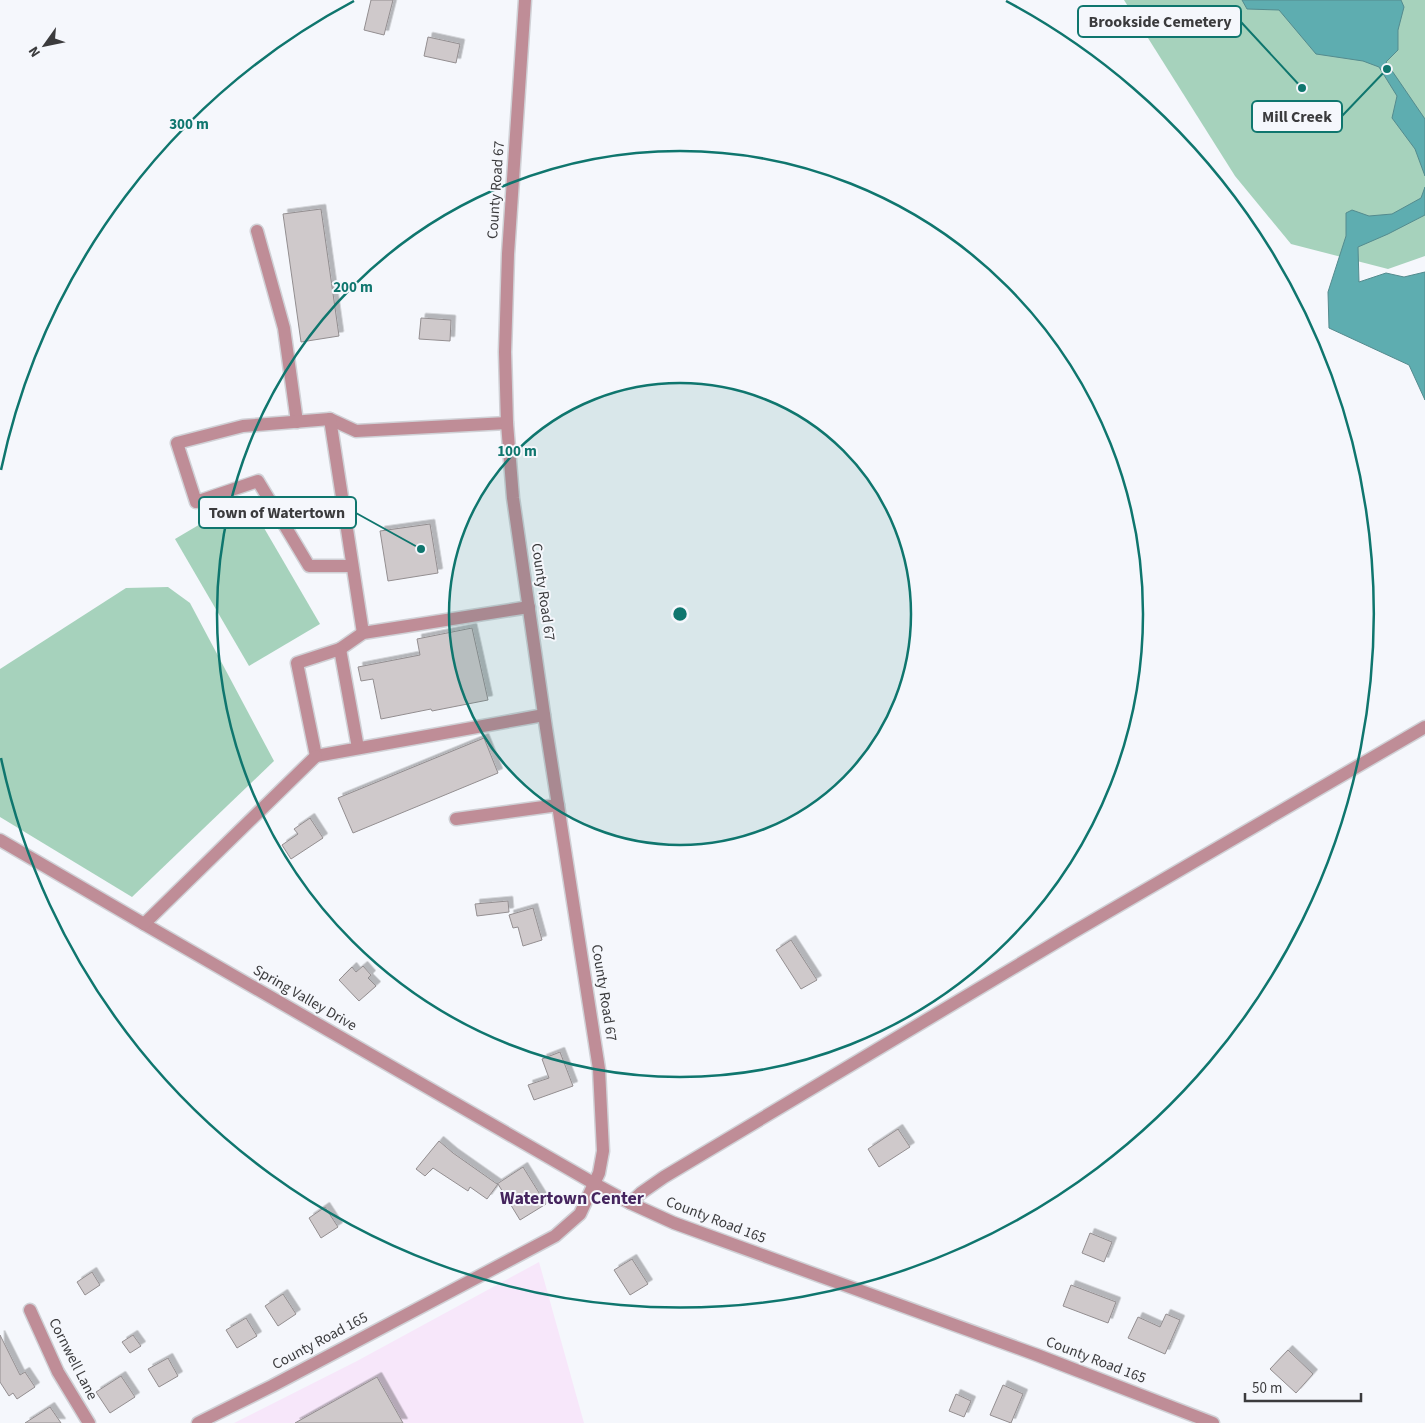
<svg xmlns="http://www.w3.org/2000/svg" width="1425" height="1423" viewBox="0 0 1425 1423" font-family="'Source Sans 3',sans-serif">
	<defs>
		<filter id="shadow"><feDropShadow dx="4.5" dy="-4.5" stdDeviation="0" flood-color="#0004"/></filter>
	</defs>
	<rect width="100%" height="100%" fill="#f5f7fc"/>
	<!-- commercial -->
	<path fill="#f7e7fa" d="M539 1262 584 1423H234L357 1361Z"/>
	<!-- green -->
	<g fill="#a6d2bc">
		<path d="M1124 0H1425V256L1388 269 1291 244 1235 176Z"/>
		<path d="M246 497 320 624 249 666 175 539Z"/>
		<path d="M168 587 190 603 274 761 132 897 0 817V669L126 588Z"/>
	</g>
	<!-- water -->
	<g fill="#5eadb0" stroke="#548b8e">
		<path d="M1242 0H1401L1404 7 1398 30V50L1386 62 1425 119V176L1415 149 1392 118 1397 96 1379 67 1363 61 1316 54 1279 10 1247 9Z"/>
		<path d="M1425 187V215L1388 234 1358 247 1359 282 1386 273 1404 277 1425 272V400L1409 365 1329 328 1328 292 1346 236V213L1352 210 1369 216 1392 214 1421 198Z"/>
	</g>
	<!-- building -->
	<g fill="#cfc9cb" stroke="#938e90" filter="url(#shadow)">
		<path d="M371 0H393L384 35 364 30Z"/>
		<path d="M428 37 460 44 456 63 424 56Z"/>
		<path d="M321 209 339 336 301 342 283 214Z"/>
		<path d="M421 318 451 320 450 341 419 339Z"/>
		<path d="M430 524 438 573 388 581 380 531Z"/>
		<path d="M472 628 488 700 432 711 431 709 381 719 373 679 361 681 358 667 420 655 417 639Z"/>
		<path d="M484 738 498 773 353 833 338 798Z"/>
		<path d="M310 818 323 838 291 859 282 845 298 834 294 829Z"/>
		<path d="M508 901 509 912 477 916 475 904Z"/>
		<path d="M533 908 542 940 523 946 518 927 513 928 509 915Z"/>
		<path d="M791 940 817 980 801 989 776 950Z"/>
		<path d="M363 966 371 975 368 978 376 986 359 1001 339 980 352 967 356 972Z"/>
		<path d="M560 1052 573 1086 534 1100 528 1085 549 1078 542 1059Z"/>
		<path d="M898 1129 910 1147 879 1167 868 1149Z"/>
		<path d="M439 1141 453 1153 497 1184 523 1167 546 1204 520 1220 498 1184 487 1199 470 1187 468 1191 433 1168 425 1176 416 1169Z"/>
		<path d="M325 1207 338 1227 321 1238 309 1218Z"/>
		<path d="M1090 1233 1112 1242 1104 1262 1082 1253Z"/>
		<path d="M632 1259 648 1284 630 1295 614 1270Z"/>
		<path d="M92 1272 100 1285 85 1295 77 1282Z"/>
		<path d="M1071 1285 1116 1302 1108 1323 1063 1306Z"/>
		<path d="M283 1294 296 1314 278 1326 265 1306Z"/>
		<path d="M1166 1314 1180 1320 1165 1354 1128 1338 1138 1317 1160 1327Z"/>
		<path d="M246 1318 257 1336 237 1348 226 1330Z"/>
		<path d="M0 1335 20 1375 25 1372 35 1387 17 1399 13 1393 9 1396 0 1382Z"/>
		<path d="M133 1335 141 1346 130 1353 122 1342Z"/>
		<path d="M1288 1350 1313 1374 1296 1393 1270 1369Z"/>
		<path d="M168 1358 178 1376 159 1387 148 1369Z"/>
		<path d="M121 1376 135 1397 110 1413 96 1392Z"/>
		<path d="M377 1377 403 1423H295Z"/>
		<path d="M1003 1385 1023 1394 1011 1423 990 1415Z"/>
		<path d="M956 1394 971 1401 964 1417 949 1411Z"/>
		<path d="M50 1407 61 1423H25Z"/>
	</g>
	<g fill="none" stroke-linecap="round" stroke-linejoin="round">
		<defs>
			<g id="minor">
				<path d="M257 231 284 328 297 422"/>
				<path d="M330 419 356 431 507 423"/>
				<path d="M352 566H309L258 481 196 502 177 443 243 426 330 419 363 633"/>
				<path d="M340 649 363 633 529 607"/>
				<path d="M358 748 340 649 297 663 316 756 544 715"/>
				<path d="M456 819 558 805"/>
				<path d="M0 840 144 924 595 1184 630 1203 674 1223 1037 1355 1213 1423"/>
				<path d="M144 924 316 756"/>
				<path d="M630 1203 641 1193 664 1177 1070 934 1425 727"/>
				<path d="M30 1310 58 1372 89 1423"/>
				<path d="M198 1423 272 1386 555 1236 580 1214 599 1173 603 1151 599 1069 546 728 513 498 507 423 505 352 508 254 525 0"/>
			</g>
		</defs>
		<!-- minor casing -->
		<use href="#minor" stroke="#d0d1d6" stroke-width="15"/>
		<!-- minor -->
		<use href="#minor" stroke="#bf8d97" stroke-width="12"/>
	</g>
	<!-- distance rings -->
	<circle cx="680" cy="614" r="231" fill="#0f766e" fill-opacity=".12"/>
	<g fill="none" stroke="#0f766e" stroke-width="2.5">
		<circle cx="680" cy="614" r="231"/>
		<circle cx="680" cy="614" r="463"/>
		<path d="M1 470A694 694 0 0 1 354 1M1006 1A694 694 0 1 1 1 758"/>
	</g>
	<g text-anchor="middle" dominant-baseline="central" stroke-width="4" stroke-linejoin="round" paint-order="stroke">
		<!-- street labels -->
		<g font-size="15" fill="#3b3b3d" stroke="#f5f7fc">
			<text transform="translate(496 190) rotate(-86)">County Road 67</text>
			<text transform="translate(543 592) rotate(82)">County Road 67</text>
			<text transform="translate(604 993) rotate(81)">County Road 67</text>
			<text transform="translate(305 998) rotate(30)">Spring Valley Drive</text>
			<text transform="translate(716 1220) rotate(21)">County Road 165</text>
			<text transform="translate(320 1341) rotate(-28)">County Road 165</text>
			<text transform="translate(73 1359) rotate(63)">Cornwell Lane</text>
			<text transform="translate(1096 1360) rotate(21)">County Road 165</text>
		</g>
		<!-- quarter labels -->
		<g font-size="18" font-weight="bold" fill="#45255e" stroke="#f5f7fc">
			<text x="572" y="1198">Watertown Center</text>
		</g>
	</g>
	<circle cx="680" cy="614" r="8" fill="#0f766e" stroke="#f5f7fc" stroke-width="2.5"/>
	<g font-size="15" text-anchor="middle" font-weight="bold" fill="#0f766e" stroke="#f5f7fc" stroke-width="4" stroke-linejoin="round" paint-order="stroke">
		<text x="189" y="129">300 m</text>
		<text x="353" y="292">200 m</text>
		<text x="517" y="456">100 m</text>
	</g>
	<!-- callouts -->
	<path fill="none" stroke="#0f766e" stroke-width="2" d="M1302 88L1241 22M1387 69L1342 116M421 549L356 513"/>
	<g fill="#0f766e" stroke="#f5f7fc" stroke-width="2">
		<circle cx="1302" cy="88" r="5"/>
		<circle cx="1387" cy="69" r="5"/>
		<circle cx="421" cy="549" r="5"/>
	</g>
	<g fill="#f5f7fc" stroke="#0f766e" stroke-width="2">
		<rect x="1078" y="6" width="163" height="31" rx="5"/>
		<rect x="1252" y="101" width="90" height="31" rx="5"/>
		<rect x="199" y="497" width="157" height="31" rx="5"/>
	</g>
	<g font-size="16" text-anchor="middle" font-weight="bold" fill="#3b3b3d">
		<text x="1160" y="27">Brookside Cemetery</text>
		<text x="1297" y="122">Mill Creek</text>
		<text x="277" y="518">Town of Watertown</text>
	</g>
	<!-- north arrow -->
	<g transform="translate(45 45) rotate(237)" stroke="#f5f7fc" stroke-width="4" paint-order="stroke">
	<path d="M0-4L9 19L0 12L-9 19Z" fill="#3b3b3d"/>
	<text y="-8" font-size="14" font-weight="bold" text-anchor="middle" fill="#3b3b3d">N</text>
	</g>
	<!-- scale -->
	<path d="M1245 1393v8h116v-8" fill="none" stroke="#3b3b3d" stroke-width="2.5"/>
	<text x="1252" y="1393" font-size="15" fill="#3b3b3d" stroke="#f5f7fc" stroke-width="4" paint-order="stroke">50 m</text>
</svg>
